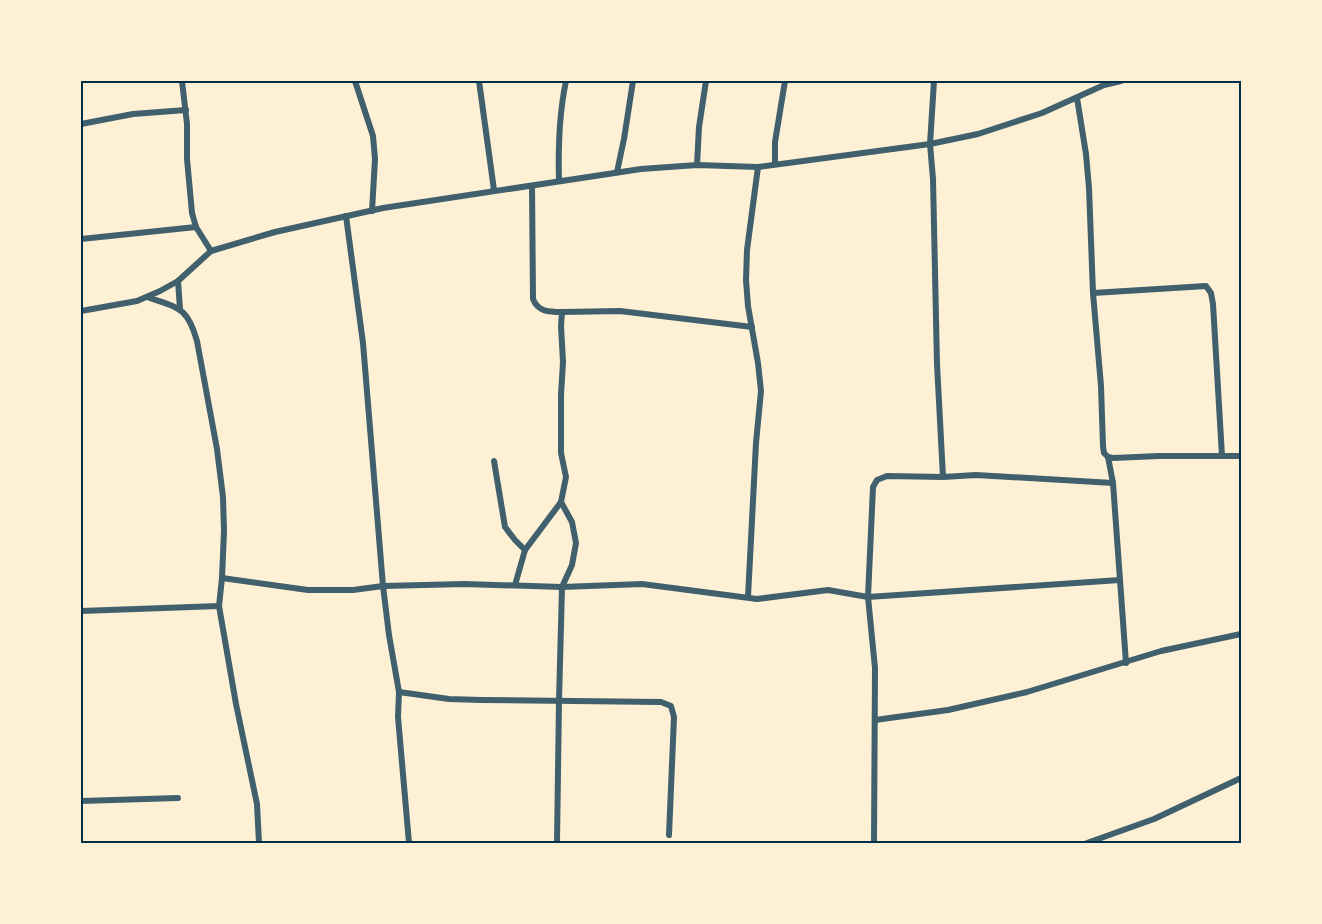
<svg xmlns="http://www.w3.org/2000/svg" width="1322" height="924" viewBox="0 0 1322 924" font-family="Inter,sans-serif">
	<rect width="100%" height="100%" fill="#fdf0d5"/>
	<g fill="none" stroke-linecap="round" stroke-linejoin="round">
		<!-- minor -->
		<g stroke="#3f606c" stroke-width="6">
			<path d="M182 81 187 124V159L192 213 196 227 211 251"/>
			<path d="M355 81 373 136 375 159 372 211"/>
			<path d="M479 81 494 190"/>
			<path d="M934 81 930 144 933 179 937 364 943 477 976 475 1113 483"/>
			<path d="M1077 98 1086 154 1089 188 1093 293 1101 386 1103 446 1104 453 1108 457 1113 483 1126 663"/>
			<path d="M81 124 133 114 186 110"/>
			<path d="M775 164V142L785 81"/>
			<path d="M697 165 699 127 706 81"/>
			<path d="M617 172 624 139 633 81"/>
			<path d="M559 181C558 147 559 114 566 81"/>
			<path d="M346 216 363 343 383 586 389 635 399 692 398 717 409 843"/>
			<path d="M81 239 196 227"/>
			<path d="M178 281 180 309"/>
			<path d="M1093 293 1206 286 1211 293 1213 304 1222 456"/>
			<path d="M147 297C178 308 187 306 197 341L217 449 223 497 224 531 222 578 219 606 236 704 257 804 259 843"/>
			<path d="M81 311 137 301 160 291 178 281 211 251 275 232 383 208 641 169 697 165 758 167 930 144 978 134 1042 113 1104 85 1121 81"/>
			<path d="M562 312 620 311 752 327"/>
			<path d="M1108 457 1113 458 1159 456H1241"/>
			<path d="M494 461 505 527 515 540 525 550"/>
			<path d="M222 578 308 590H353L383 586 465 584 562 587 642 584 757 599 828 590 868 597 1120 580"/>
			<path d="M515 585 525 550 561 502 566 477 561 453V395L563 362 561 326 562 312C549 312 538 312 533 299L532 186"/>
			<path d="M748 597 756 443 761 391 758 363 748 306 746 280 747 250 758 167"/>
			<path d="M81 611 219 606"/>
			<path d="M399 692 449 699 481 700 661 702 671 706 674 717 669 835"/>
			<path d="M875 720 948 710 1027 692 1161 651 1241 634"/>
			<path d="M81 801 178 798"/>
			<path d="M557 843 559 701 562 587 572 565 576 543 572 522 561 502"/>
			<path d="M874 843 875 668 868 597 873 487 877 480 887 476 943 477"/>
			<path d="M1087 843 1154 819 1241 778"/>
		</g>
	</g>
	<!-- border -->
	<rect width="1322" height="924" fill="none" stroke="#fdf0d5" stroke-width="165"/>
	<rect x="82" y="82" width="1158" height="760" fill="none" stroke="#003049" stroke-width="2"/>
</svg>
